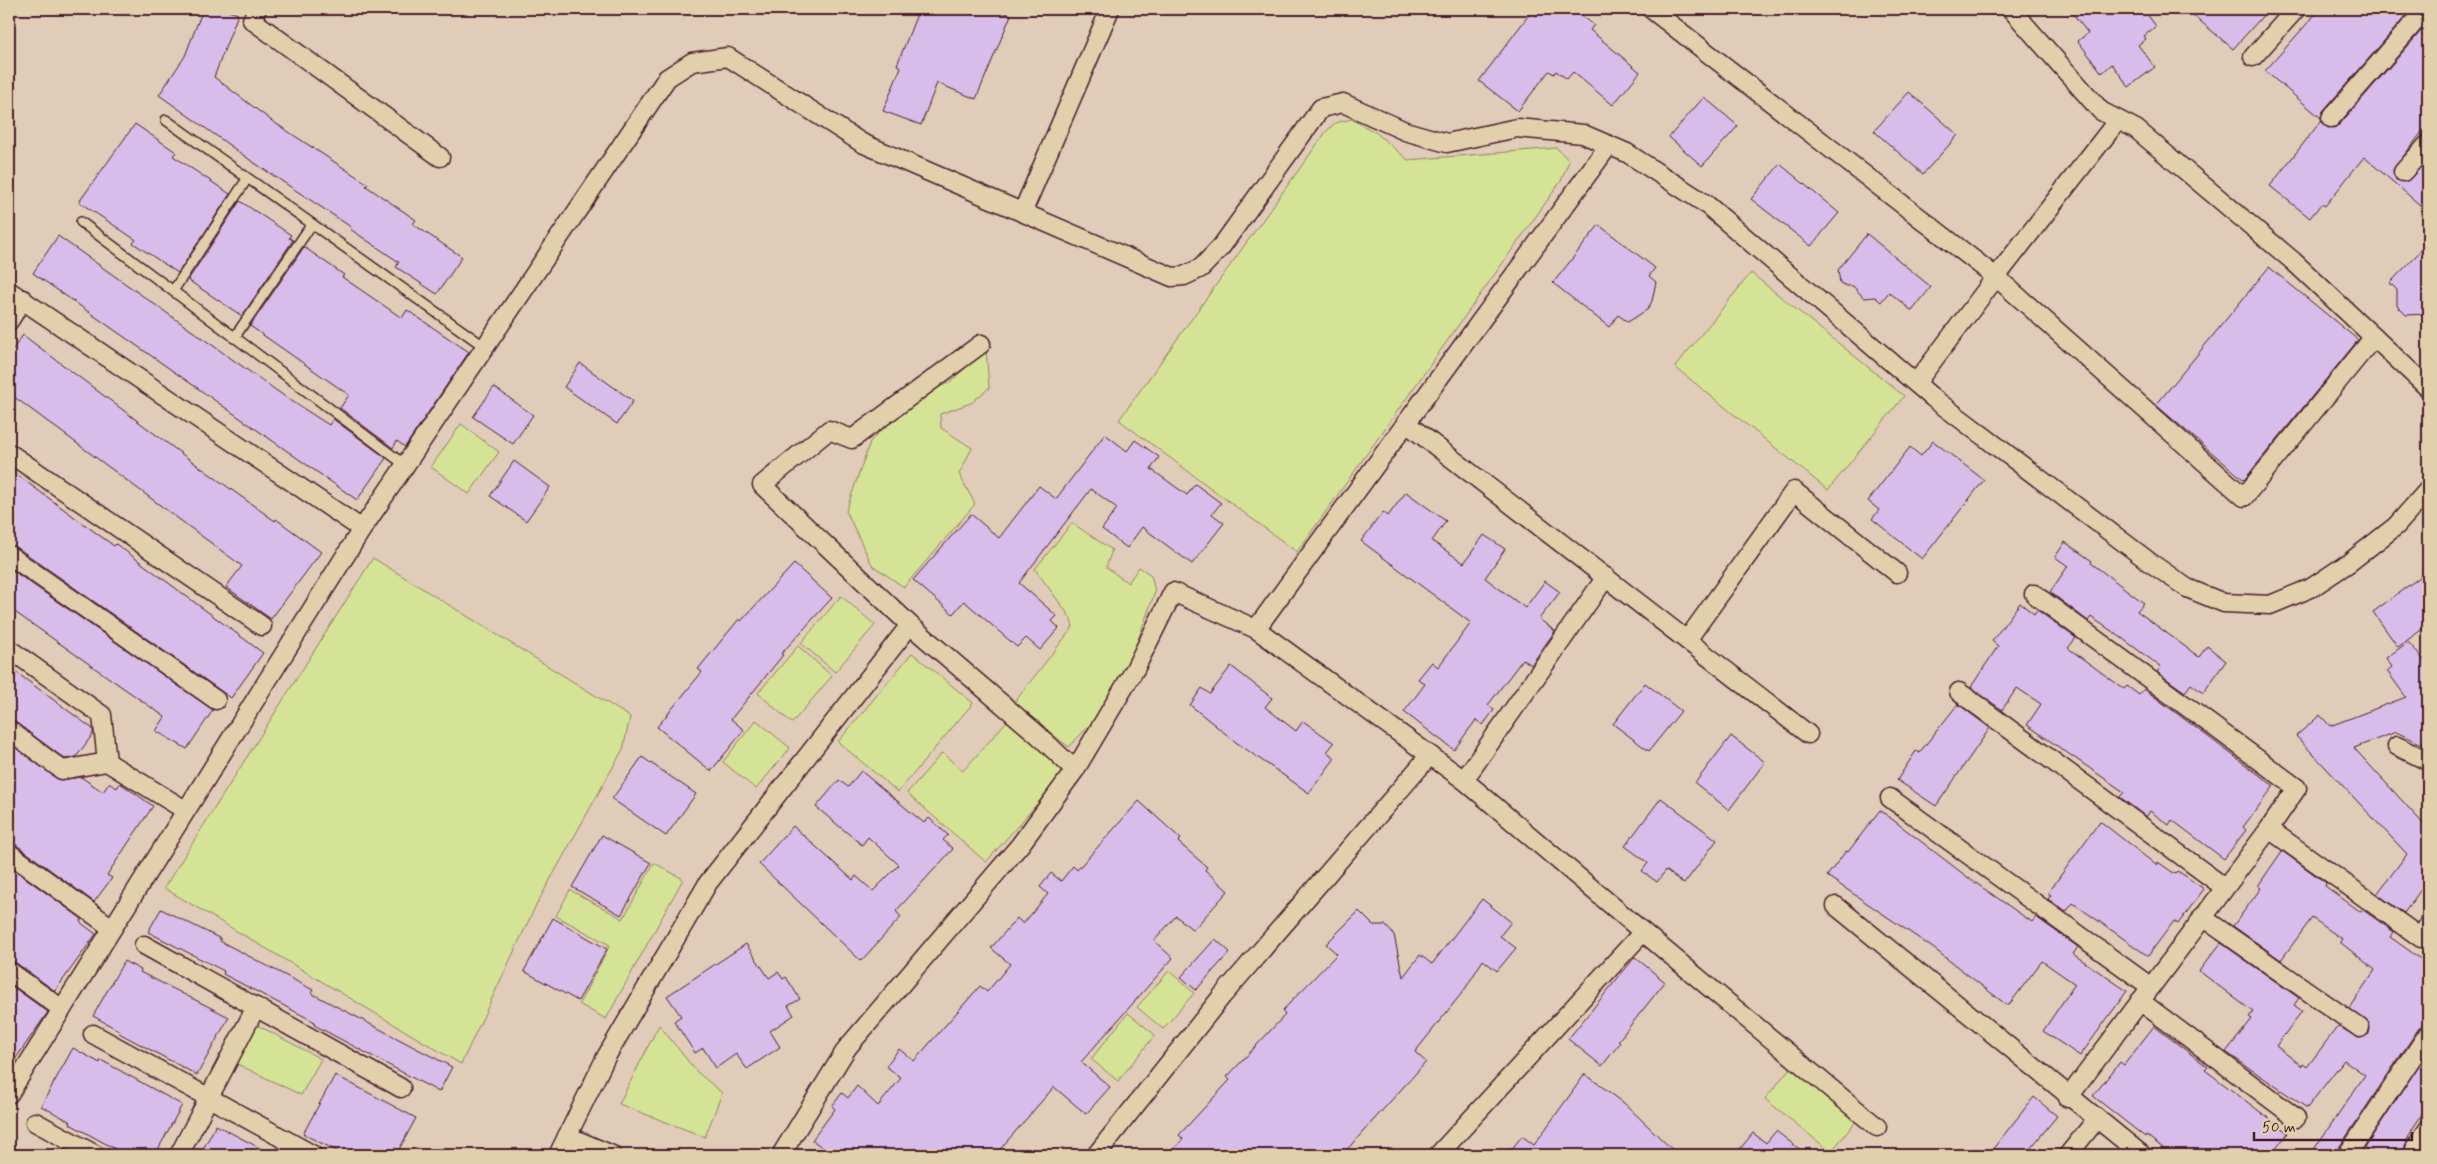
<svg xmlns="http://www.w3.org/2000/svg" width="2437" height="1164" viewBox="0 0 2437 1164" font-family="Mynerve,sans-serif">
	<rect width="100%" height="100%" fill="#e0ccb9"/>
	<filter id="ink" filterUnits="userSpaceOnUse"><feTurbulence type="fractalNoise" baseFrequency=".02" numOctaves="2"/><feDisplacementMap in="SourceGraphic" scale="10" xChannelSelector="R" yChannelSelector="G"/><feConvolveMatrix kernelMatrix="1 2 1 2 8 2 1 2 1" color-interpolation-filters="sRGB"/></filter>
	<g filter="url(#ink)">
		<!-- green -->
		<g fill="#d5e396" stroke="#908160">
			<path d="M1351 119 1375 132 1408 160 1557 148 1569 161 1561 181 1297 552 1119 420 1326 132 1335 123Z"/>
			<path d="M1751 273 1904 396 1828 490 1675 367Z"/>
			<path d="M986 349 989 388 971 403 940 414 941 428 972 448 959 474 975 504 904 587 872 565 846 511 870 442 907 402 950 382Z"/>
			<path d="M461 424 499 452 469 494 431 467Z"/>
			<path d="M1072 523 1112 550 1106 567 1128 583 1139 567 1151 575 1155 592 1125 676 1095 719 1069 747 1013 704 1073 627 1070 617 1035 569Z"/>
			<path d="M373 558 630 717 623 749 535 907 461 1064 164 888Z"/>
			<path d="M841 596 875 625 835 672 801 643Z"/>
			<path d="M798 646 832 676 792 723 758 693Z"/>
			<path d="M912 653 973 703 898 792 838 742Z"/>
			<path d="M756 720 790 748 756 789 723 762Z"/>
			<path d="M1008 720 1066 771 986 862 907 793 942 753 963 771Z"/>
			<path d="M654 863 683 879 606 1019 579 1004 610 945 556 916 570 890 623 919Z"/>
			<path d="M1169 971 1194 993 1163 1029 1137 1007Z"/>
			<path d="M1128 1013 1155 1035 1118 1081 1091 1059Z"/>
			<path d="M257 1025 321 1059 301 1095 235 1063Z"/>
			<path d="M659 1025 696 1071 722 1093 705 1137 619 1104Z"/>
			<path d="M1791 1067 1857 1120 1831 1152 1765 1099Z"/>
		</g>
		<!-- building -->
		<g fill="#d8bcea" stroke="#4a1f2b">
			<path d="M203 9H222L238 14 214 77 272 121 368 184 366 186 416 220 413 224 462 257 437 294 396 267 399 262 350 229 351 227 253 162 159 95 185 56Z"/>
			<path d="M919 9H994L1011 15 976 99 937 83 921 125 883 111 901 67 897 65Z"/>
			<path d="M1543 9H1573L1594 25 1590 30 1640 72 1613 105 1573 72 1567 79 1556 71 1554 74 1549 71 1518 111 1479 81 1531 12 1537 16Z"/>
			<path d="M2069 9H2143L2156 26 2144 36 2146 39 2138 45 2155 67 2129 87 2112 64 2102 73 2078 41 2088 33Z"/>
			<path d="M2186 9H2269L2233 49Z"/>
			<path d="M2320 9H2412L2323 111 2321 118 2265 71Z"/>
			<path d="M2428 23V124L2393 170 2396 180 2406 182 2428 160V212L2364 157 2325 206 2321 204 2310 218 2270 186 2321 121 2328 128 2339 125Z"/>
			<path d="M1909 92 1958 135 1923 174 1874 131Z"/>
			<path d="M1704 97 1738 126 1702 166 1669 137Z"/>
			<path d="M135 124 176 152 173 156 230 194 178 273 133 243 136 240 79 202Z"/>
			<path d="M1780 164 1839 213 1811 246 1751 199Z"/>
			<path d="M240 201 291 235 289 238 293 240 242 316 188 280Z"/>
			<path d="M1599 225 1655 268 1649 276 1656 282 1652 301 1648 309 1628 322 1618 315 1609 327 1553 283Z"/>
			<path d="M1867 234 1931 287 1912 311 1889 292 1881 302 1875 297 1864 298 1853 286H1847L1840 283 1838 270Z"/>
			<path d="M58 236 287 398 329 425 333 419 386 458 357 500 33 273Z"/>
			<path d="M2428 243V314L2406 315 2397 306V290L2390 283Z"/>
			<path d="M304 247 344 275 342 277 402 318 407 310 469 352 405 447 397 441 393 448 340 408 349 395 250 326Z"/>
			<path d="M2269 267 2358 340 2244 480 2156 405Z"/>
			<path d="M23 335 175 449 275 521 276 519 321 552 271 619 226 587 242 566 9 393V355Z"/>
			<path d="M580 363 633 401 617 424 564 387Z"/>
			<path d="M494 387 533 415 513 444 473 417Z"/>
			<path d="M1105 434 1127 451 1135 440 1159 457 1151 469 1187 495 1195 484 1221 503 1212 514 1224 523 1192 564 1142 527 1127 548 1102 529 1117 508 1091 489 1019 583 1057 616 1052 621 1059 628 1040 650 1026 638 1017 647 964 601 953 614 913 580 971 514 999 538 1039 486 1056 499Z"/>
			<path d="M1933 441 1984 480 1922 559 1872 519 1879 510 1868 501 1910 447 1921 456Z"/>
			<path d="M514 461 550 487 526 521 490 496Z"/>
			<path d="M9 469 114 546 116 544 263 653 231 698 15 546 9 545Z"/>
			<path d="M1406 492 1446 521 1432 541 1464 563 1484 535 1505 549 1485 578 1525 608 1545 581 1560 592 1539 619 1555 631 1531 665 1523 659 1488 705 1494 710 1483 725 1476 720 1454 750 1404 712 1425 684 1418 679 1432 662 1438 667 1471 623 1361 541 1383 512 1388 516Z"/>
			<path d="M2065 542 2092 561 2091 563 2144 603 2137 611 2199 657 2207 646 2226 661 2203 693 2191 684 2185 692 2157 672 2161 667 2119 636 2091 617 2088 621 2050 592 2068 566 2055 557Z"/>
			<path d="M794 564 832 598 781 654 783 655 731 719 744 730 711 771 657 727 702 672 698 669 739 619 741 621Z"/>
			<path d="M9 568 213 710 187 749 156 731 165 717 9 608Z"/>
			<path d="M2428 571V625L2398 647 2373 612Z"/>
			<path d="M2020 603 2034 614 2037 610 2076 638 2068 648 2124 689 2127 686 2139 695 2144 689 2274 786 2243 827 2246 830 2224 859 2172 820 2169 825 2150 811 2146 817 2120 797 2124 792 2027 725 2041 704 2017 688 2002 710 1971 687 1998 646 1992 641Z"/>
			<path d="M2408 642 2428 665V730L2422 744 2396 732 2354 748 2428 829V880L2404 913 2377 894 2407 854 2296 736 2320 715 2330 726 2406 697 2387 671 2392 667 2386 658Z"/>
			<path d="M1231 666 1272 698 1265 707 1296 731 1303 721 1334 743 1327 752 1335 758 1309 793 1237 743 1190 705 1202 688 1210 694Z"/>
			<path d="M9 667 93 729V734L76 757 65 759 15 722 9 720Z"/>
			<path d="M1645 683 1681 711 1649 751 1613 724Z"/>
			<path d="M1958 704 1990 728 1936 806 1897 780 1916 751 1919 753Z"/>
			<path d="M1731 736 1765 762 1729 810 1695 783Z"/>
			<path d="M9 743 59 780 81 777 103 792 109 783 117 788 120 783 153 806 107 875 112 878 94 902 15 844 9 843Z"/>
			<path d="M642 757 696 794 666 836 612 799Z"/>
			<path d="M861 771 924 823 929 818 948 835 943 840 953 849 896 911 901 917 861 961 759 864 793 826 853 880 856 876 873 891 899 865 868 837 862 845 816 807 839 780 848 787Z"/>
			<path d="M1661 798 1717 840 1684 884 1666 870 1657 882 1642 871 1648 863 1625 846Z"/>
			<path d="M1139 801 1181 839 1178 842 1207 867 1205 870 1228 891 1193 930 1176 916 1154 941 1173 958 1081 1062 1110 1087 1086 1114 1054 1087 995 1155H832L812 1140 835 1109 832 1106 842 1093 848 1098 857 1086 878 1106 901 1078 886 1066 899 1049 914 1061 980 986 987 992 1010 964 991 948 1017 918 1023 924 1048 894 1040 887 1051 873 1061 881 1073 866 1077 870Z"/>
			<path d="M1880 810 1970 879 2032 922 2036 917 2078 947 2073 954 2127 991 2080 1056 2043 1031 2075 984 2042 961 2008 1006 1933 948 1827 876 1846 851 1848 852Z"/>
			<path d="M2100 821 2156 865 2158 862 2175 874 2178 871 2204 889 2178 924 2174 921 2148 956 2073 903 2066 912 2048 899 2051 895 2048 893Z"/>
			<path d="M602 835 651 863 621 915 572 887Z"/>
			<path d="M2282 851 2326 883 2325 886 2361 912 2363 910 2394 932 2390 937 2428 964V1023L2419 1028 2338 1149 2337 1155H2310L2365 1075 2344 1060 2307 1108 2226 1052 2252 1019 2249 1017 2253 1012 2199 971 2221 943 2299 998 2294 1005 2302 1011 2276 1046 2302 1066 2303 1064 2307 1067 2338 1026 2359 1038 2369 1034V1023L2349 1008 2375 970 2340 942 2342 939 2312 918 2281 960 2233 926 2261 888 2258 886Z"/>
			<path d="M9 866 82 919 80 922 96 934 55 991 15 962 9 961Z"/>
			<path d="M1482 899 1511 922 1500 936 1516 948 1497 971 1483 960 1465 989 1415 1052 1426 1062 1342 1155H1168L1183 1139 1179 1135 1230 1080 1227 1077 1285 1015 1282 1011 1337 954 1326 944 1359 911 1373 925H1385L1394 935 1403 977 1420 955 1432 964Z"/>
			<path d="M161 909 221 939 220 941 313 990 311 993 452 1067 439 1092 314 1025 315 1022 223 974 224 971 148 932Z"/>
			<path d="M553 918 607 949 578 1001 524 971Z"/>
			<path d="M1215 939 1230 952 1196 990 1181 977Z"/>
			<path d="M746 944 769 978 778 972 783 979 786 977 800 999 788 1006 794 1015 770 1031 780 1047 747 1069 736 1054 716 1068 703 1048 695 1053 674 1021 681 1016 667 996Z"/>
			<path d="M1635 957 1665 982 1618 1041 1620 1043 1602 1066 1568 1039Z"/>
			<path d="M124 961 141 970 140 972 229 1017 197 1075 119 1033 120 1031 93 1016Z"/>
			<path d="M9 984 48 1012 9 1068Z"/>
			<path d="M2154 1026 2208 1067 2205 1070 2288 1133 2271 1155H2172L2146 1135 2145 1137 2093 1096 2120 1062 2124 1065Z"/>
			<path d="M73 1048 100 1063 101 1060 182 1105 155 1155H126L70 1124 71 1122 41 1106Z"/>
			<path d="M2424 1058 2428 1061V1106L2413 1128 2400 1155H2378L2365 1147Z"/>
			<path d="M1585 1074 1624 1103 1678 1155H1507L1522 1136 1534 1145Z"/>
			<path d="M335 1075 416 1118 396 1155H345L303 1134Z"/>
			<path d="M2034 1097 2057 1116 2025 1155H1988Z"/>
			<path d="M216 1125 273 1155H200Z"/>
			<path d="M1776 1131 1807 1155H1735L1753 1133 1766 1143Z"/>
		</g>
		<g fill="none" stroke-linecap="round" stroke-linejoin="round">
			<defs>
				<g id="service">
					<path d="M166 120 485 347"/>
					<path d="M81 222 405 465"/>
					<path d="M173 291 247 179"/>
					<path d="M234 338 312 224"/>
				</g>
				<g id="minor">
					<path d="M257 9 252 20 440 157"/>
					<path d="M1651 9 1996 277 2118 120"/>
					<path d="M2011 9 2101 111 2136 129 2293 261 2428 388"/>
					<path d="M2253 57 2296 9"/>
					<path d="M2331 118 2426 9"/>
					<path d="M1609 145 1256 629 1464 780 1643 932 1877 1127"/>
					<path d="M2403 172 2428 144"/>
					<path d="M1023 211 1110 9"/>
					<path d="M9 291 362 529"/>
					<path d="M9 321 23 299"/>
					<path d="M1916 383 1996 277 2244 497 2374 337"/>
					<path d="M1406 423 1808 734"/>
					<path d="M9 453 262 626"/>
					<path d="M9 555 216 700"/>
					<path d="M2034 594 2297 788 2269 829 2068 1098"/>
					<path d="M1687 640 1794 491 1897 573"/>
					<path d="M9 649 102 715 107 762"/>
					<path d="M1959 692 2224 887"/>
					<path d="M9 730 62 770 107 762 185 810"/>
					<path d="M2397 746 2428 761"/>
					<path d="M1075 770 1135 669 1173 592 1256 629"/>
					<path d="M1464 780 1606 577"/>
					<path d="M1890 798 2151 987"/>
					<path d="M2269 829 2421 938 2428 925"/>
					<path d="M9 853 112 928"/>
					<path d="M1836 906 2142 1155"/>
					<path d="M2202 917 2360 1028"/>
					<path d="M144 945 401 1088"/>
					<path d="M9 971 62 1009"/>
					<path d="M2140 1001 2296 1118"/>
					<path d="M93 1034 313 1155"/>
					<path d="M9 1094 362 529 667 78 692 62 728 57 862 143 1172 277 1184 276 1201 268 1221 247 1321 108 1343 103 1405 131 1447 143 1517 128 1583 134 1627 153 1706 204 1933 398 2151 563 2187 588 2224 603 2270 605 2311 588 2350 562 2396 526 2428 490"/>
					<path d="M35 1122 96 1155"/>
					<path d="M567 1136 612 1155"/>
					<path d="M179 1155 256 1007"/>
					<path d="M558 1155 606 1057 708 883 910 625"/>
					<path d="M781 1155 847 1048 1020 845 1075 770 1037 734 910 625 762 485 829 430 852 439 981 344"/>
					<path d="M1096 1155 1222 996 1430 755"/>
					<path d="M1438 1155 1643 932"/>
					<path d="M2068 1155 2096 1120"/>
					<path d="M2347 1155 2428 1034"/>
					<path d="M2411 1155 2428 1129"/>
				</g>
			</defs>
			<!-- service casing -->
			<use href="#service" stroke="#4a1f2b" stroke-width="12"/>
			<!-- minor casing -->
			<use href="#minor" stroke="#4a1f2b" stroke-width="21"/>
			<!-- service -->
			<use href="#service" stroke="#e2d0ad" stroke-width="9"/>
			<!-- minor -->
			<use href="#minor" stroke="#e2d0ad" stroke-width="18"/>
		</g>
	</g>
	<!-- margin -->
	<rect width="2437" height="1164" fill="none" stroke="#e2d0ad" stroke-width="30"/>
	<rect x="15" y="15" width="2407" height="1134" fill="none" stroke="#4a1f2b" stroke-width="2" filter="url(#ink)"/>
	<!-- scale -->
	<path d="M2254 1132v8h158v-8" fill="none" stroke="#4a1f2b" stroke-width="2.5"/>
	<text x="2262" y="1132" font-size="15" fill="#4a1f2b" stroke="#e2d0ad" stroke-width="4" paint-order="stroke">50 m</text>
</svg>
